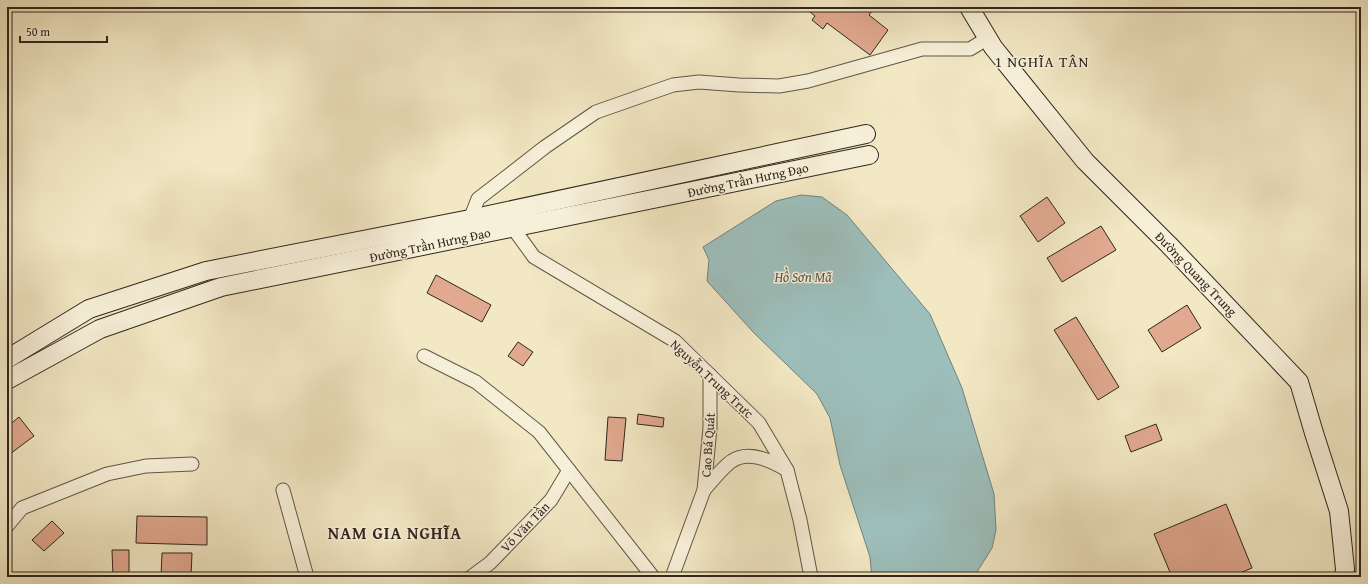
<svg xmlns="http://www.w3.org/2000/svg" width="1368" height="584" viewBox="0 0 1368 584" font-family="'Gentium Book Plus',serif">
	<rect width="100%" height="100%" fill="#f2e8c4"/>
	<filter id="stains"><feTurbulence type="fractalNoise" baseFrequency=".005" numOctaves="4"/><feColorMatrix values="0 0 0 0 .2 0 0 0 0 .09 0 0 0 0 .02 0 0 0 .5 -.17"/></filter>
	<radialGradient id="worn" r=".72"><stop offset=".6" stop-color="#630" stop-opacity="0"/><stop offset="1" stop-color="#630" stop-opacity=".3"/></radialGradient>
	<!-- water -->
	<path fill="#9dbfbc" stroke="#72827c" d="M801 195 822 197 847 215 930 314 962 388 994 494 996 530 992 548 977 572 976 577H872L870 557 840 465 830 418 817 394 754 333 707 281 709 260 703 247 776 201Z"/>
	<!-- building -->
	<g fill="#e1a990" stroke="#31261d">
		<path d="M804 7H867L872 11 869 15 888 30 870 55 827 23 823 29 812 20 815 16Z"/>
		<path d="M1047 197 1065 223 1038 242 1020 216Z"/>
		<path d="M1101 226 1116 250 1062 282 1047 258Z"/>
		<path d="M436 275 491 305 482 322 427 293Z"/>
		<path d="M1187 305 1201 328 1162 352 1148 330Z"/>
		<path d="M1076 317 1119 387 1098 400 1054 330Z"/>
		<path d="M518 342 533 352 523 366 508 356Z"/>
		<path d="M638 414 664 418 663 427 637 424Z"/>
		<path d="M19 417 34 436 10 454 7 450V427Z"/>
		<path d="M608 417 626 418 622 461 605 460Z"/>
		<path d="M1156 424 1162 440 1131 452 1125 436Z"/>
		<path d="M1226 504 1252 568 1230 577H1172L1154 534Z"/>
		<path d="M137 516 207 517V545L136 543Z"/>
		<path d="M52 521 64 533 44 551 32 540Z"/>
		<path d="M112 550H129V577H113Z"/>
		<path d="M162 553H192L191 577H161Z"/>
	</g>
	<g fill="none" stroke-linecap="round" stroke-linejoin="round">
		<defs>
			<g id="street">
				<path d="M470 219 478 199 545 147 596 112 673 85 699 82 739 85 779 86 808 81 922 49H970L988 38"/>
				<path d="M513 228 534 257 675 341 759 423 787 470 800 520 811 577"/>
				<path d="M424 356 476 382 539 432 653 577"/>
				<path d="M283 490 307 577"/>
				<path d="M704 490C710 483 725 465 732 461 748 450 772 461 787 470"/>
				<path d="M7 526 22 508 107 474 146 466 192 464"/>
				<path d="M471 577 490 563 551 500 569 470"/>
				<path d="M672 577 704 490 710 428V375"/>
			</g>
			<g id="secondary">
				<path d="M969 7 993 47 1085 161 1169 245 1299 382 1314 433 1339 511 1345 569 1344 577"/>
				<path d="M7 359 89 309 206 271 470 219 866 134"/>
				<path d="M7 380 100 329 221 287 869 155"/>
			</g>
		</defs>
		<!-- street casing -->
		<use href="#street" stroke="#615647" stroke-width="15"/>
		<!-- secondary casing -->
		<use href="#secondary" stroke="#31261d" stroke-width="20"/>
		<!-- street -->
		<use href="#street" stroke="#f7f0d9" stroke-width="13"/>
		<!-- secondary -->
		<use href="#secondary" stroke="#f7f0d9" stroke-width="18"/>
	</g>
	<g text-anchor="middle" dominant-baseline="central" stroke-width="3" stroke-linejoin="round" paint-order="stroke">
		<!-- street labels -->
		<g font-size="13" fill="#31261d" stroke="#f7f0d9">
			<text transform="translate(748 180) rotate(-12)">Đường Trần Hưng Đạo</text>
			<text transform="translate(430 245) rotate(-12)">Đường Trần Hưng Đạo</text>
			<text transform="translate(1196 274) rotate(46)">Đường Quang Trung</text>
			<text transform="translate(712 379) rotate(43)">Nguyễn Trung Trực</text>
			<text transform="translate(708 445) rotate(-86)">Cao Bá Quát</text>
			<text transform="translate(525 527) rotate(-46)">Võ Văn Tần</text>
		</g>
		<!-- water labels -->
		<g font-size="14" font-style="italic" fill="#51544d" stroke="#f7f0d9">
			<text x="803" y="277">Hồ Sơn Mã</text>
		</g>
		<!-- quarter labels -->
		<g font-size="15" letter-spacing="1" fill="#31261d" stroke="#f7f0d9">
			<text x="1042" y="61">1 NGHĨA TÂN</text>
		</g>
		<!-- district labels -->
		<g font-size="17" font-weight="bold" letter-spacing="1" fill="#31261d" stroke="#f7f0d9">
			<text x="395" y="532">NAM GIA NGHĨA</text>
		</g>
	</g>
	<!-- margin -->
	<rect width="1368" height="584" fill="none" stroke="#f2e8c4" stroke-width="24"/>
	<rect x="8" y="8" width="1352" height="568" fill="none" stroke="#31261d" stroke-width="2"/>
	<rect x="12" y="12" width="1344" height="560" fill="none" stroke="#31261d"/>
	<!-- scale -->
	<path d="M20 36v6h87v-6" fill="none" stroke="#31261d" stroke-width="2"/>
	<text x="26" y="36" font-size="12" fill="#31261d" stroke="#f7f0d9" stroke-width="3" paint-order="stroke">50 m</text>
	<rect width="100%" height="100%" filter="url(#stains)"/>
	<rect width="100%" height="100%" fill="url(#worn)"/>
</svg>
